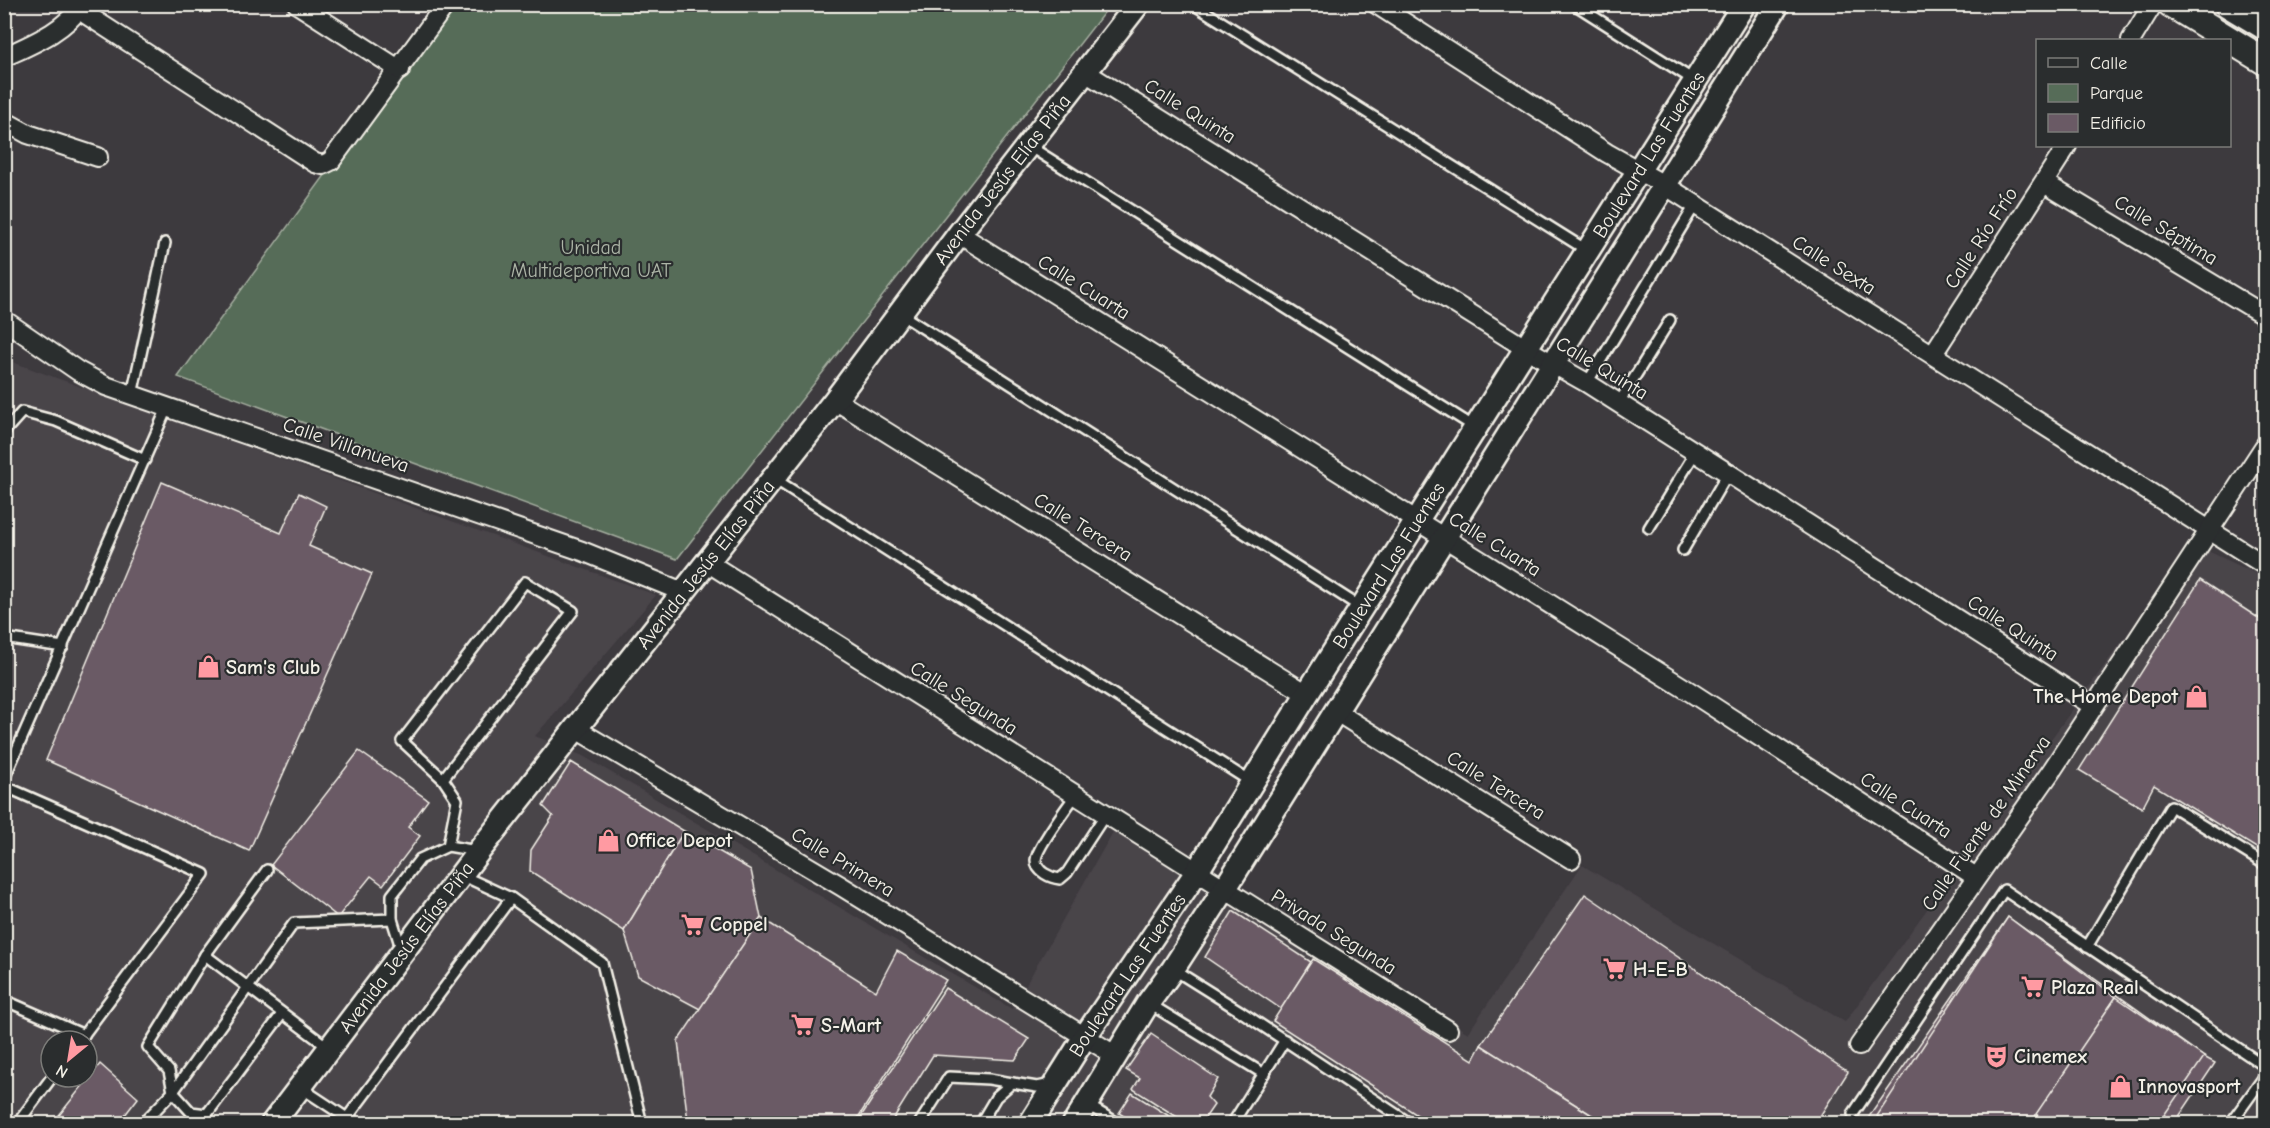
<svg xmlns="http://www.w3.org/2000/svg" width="2270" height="1128" viewBox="0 0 2270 1128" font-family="'Comic Neue',sans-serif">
	<rect width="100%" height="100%" fill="#3d3a3e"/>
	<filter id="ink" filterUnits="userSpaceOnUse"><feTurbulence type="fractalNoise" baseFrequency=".0167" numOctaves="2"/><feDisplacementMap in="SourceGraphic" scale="12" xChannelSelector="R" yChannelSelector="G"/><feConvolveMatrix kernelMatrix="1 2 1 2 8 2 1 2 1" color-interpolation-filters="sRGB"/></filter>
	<g filter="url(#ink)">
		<!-- built -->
		<path fill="#4a444a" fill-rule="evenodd" d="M4 359 656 595 535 736 583 756 1012 1009 1113 832 1239 886 1468 1033 1582 865 1845 1022 2193 544 2265 578V1123H5ZM51 1041H87V1077H51Z"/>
		<!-- green -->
		<path fill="#566c58" stroke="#a5aea0" stroke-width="1.5" d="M449 5H1110L677 559 178 377Z"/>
		<!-- building -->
		<g fill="#6a5a65" stroke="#f4f1e8" stroke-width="1.5">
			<path d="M162 482 281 533 299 493 326 506 309 546 372 574 249 851 46 760Z"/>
			<path d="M2200 580 2266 623V854L2154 785 2142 808 2079 770Z"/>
			<path d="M359 751 428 800 408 827 420 836 383 885 371 876 338 917 271 865Z"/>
			<path d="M571 762 684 831 624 931 530 871 531 850 553 816 543 806Z"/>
			<path d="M684 831 751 870 761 918 700 1009 638 976 624 931Z"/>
			<path d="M1585 894 1848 1072 1815 1124H1606L1481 1045Z"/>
			<path d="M1233 911 1311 962 1281 1009 1205 957Z"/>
			<path d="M2008 917 2204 1057 2215 1063 2174 1124H1864Z"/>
			<path d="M2008 917 2116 997 2030 1124H1889L1877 1116Z"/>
			<path d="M761 918 876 991 897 951 946 980 854 1124H694L688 1121 678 1041Z"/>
			<path d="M1313 959 1473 1060 1481 1045 1606 1124H1431L1273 1021Z"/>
			<path d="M945 988 1029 1039 1015 1060 933 1055 890 1124H856Z"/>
			<path d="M2116 997 2204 1057 2158 1124H2050L2036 1114Z"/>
			<path d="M1151 1034 1218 1079 1207 1097 1214 1105 1201 1124H1188L1133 1089 1140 1078 1126 1070Z"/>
			<path d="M100 1064 138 1098 118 1124H52Z"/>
			<path d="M1132 1093 1182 1124H1136L1119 1113Z"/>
		</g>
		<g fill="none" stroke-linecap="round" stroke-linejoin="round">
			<defs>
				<g id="service">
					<path d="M1193 4 1588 251"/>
					<path d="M1574 4 1695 81"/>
					<path d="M1029 146 1476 428"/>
					<path d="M899 313 1362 608"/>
					<path d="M1587 383 1695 205"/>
					<path d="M132 395 165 243"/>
					<path d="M1618 404 1670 320"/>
					<path d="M4 432 22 412 56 421 145 460"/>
					<path d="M773 478 1251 782"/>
					<path d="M1649 528 1695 453"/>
					<path d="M1683 550 1728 473"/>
					<path d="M4 638 63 647"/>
					<path d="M4 779 167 408"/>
					<path d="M443 779 573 611 525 582 402 741 443 779 457 800 448 846"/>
					<path d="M4 786 204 874 79 1041"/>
					<path d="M1075 796C1067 807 1036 849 1036 860 1036 872 1051 878 1060 879L1067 873 1105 815"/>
					<path d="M267 870 205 955 148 1047 169 1071 173 1092 191 1112 207 1114 282 1014"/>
					<path d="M461 875 511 898 602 963 642 1124"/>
					<path d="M2087 947 2171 806 2266 865"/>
					<path d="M402 951 392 919V895L420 859 448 846 477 851"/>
					<path d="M205 955 329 1048"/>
					<path d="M1173 969 1240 1011 1411 1124"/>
					<path d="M4 1000 84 1035"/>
					<path d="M1148 1003 1264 1074"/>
					<path d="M300 1087 356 1124"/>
					<path d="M1086 1104 1119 1124"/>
					<path d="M1853 1114 2004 890 2266 1067"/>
					<path d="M347 1118 511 898"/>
					<path d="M17 1124 52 1077"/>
					<path d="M142 1124 173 1092 294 923 392 919"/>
					<path d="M919 1124 949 1077 989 1079 1037 1087 1052 1084"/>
					<path d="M980 1124 996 1097 1012 1083"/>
					<path d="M1232 1124 1285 1040"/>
					<path d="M2230 1124 2266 1074"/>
				</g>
				<g id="minor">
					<path d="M70 4 315 163 323 165 331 161 446 4"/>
					<path d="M297 4 400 70"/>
					<path d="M1376 4 1607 153 1666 186 2266 566"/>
					<path d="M2131 40 2153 4"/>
					<path d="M4 57C34 43 63 32 83 4"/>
					<path d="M1085 72 1525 348 1587 383 2093 706"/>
					<path d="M4 121 28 134 98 157"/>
					<path d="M2044 183 2266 316"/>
					<path d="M959 234 1692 693 1976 877"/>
					<path d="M4 320 78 371 106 386 582 551 683 592"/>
					<path d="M1933 354 2067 146"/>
					<path d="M835 400 1307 694"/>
					<path d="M707 562 1448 1030"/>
					<path d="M1335 711 1571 859"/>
					<path d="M576 729 841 886 1116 1056"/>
					<path d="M1859 1046 2052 770 2266 444"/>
				</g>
				<g id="tertiary">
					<path id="s1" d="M272 1124 479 851 835 400 959 234 1138 4"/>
					<path id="s2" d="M1030 1124 1084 1038 1196 873 1307 694 1744 4"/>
					<path d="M1074 1124 1148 1003 1173 969 1224 890 1778 4"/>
				</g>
				<g id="secondary">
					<path d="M2171 4 2266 62"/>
					<path d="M2228 4 2266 27"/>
				</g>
			</defs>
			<!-- service casing -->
			<use href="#service" stroke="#f4f1e8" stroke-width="14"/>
			<!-- minor casing -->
			<use href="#minor" stroke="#f4f1e8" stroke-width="22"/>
			<!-- tertiary casing -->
			<use href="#tertiary" stroke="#f4f1e8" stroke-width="27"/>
			<!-- secondary casing -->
			<use href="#secondary" stroke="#f4f1e8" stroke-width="30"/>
			<!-- service -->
			<use href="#service" stroke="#2a2d2e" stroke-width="9"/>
			<!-- minor -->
			<use href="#minor" stroke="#2a2d2e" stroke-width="18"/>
			<!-- tertiary -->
			<use href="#tertiary" stroke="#2a2d2e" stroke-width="22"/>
			<!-- secondary -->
			<use href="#secondary" stroke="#2a2d2e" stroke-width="26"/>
		</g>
	</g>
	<!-- icons -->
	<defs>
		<symbol id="shop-bare" viewBox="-9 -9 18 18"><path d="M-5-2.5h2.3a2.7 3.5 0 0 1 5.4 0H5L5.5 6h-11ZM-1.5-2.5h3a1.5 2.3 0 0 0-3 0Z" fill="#ff9aa2" stroke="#2a2d2e" stroke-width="2.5" paint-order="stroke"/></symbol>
		<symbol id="supermarket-bare" viewBox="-9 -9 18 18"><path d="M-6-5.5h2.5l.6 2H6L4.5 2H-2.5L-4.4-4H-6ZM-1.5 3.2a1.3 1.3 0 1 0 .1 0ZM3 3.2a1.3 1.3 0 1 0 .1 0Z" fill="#ff9aa2" stroke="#2a2d2e" stroke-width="2.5" paint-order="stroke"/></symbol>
		<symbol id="theatre-bare" viewBox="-9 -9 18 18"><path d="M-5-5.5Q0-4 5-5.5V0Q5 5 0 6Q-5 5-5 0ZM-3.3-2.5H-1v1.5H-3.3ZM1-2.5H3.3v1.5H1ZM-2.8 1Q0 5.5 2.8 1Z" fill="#ff9aa2" stroke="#2a2d2e" stroke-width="2.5" paint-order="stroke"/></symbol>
	</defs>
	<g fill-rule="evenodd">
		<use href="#shop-bare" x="192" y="650" width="33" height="33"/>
		<use href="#shop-bare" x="2180" y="680" width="33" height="33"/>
		<use href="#shop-bare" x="592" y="824" width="33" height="33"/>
		<use href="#supermarket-bare" x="676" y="908" width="33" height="33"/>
		<use href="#supermarket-bare" x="1598" y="952" width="33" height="33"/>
		<use href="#supermarket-bare" x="2016" y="970" width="33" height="33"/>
		<use href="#supermarket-bare" x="786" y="1008" width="33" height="33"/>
		<use href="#theatre-bare" x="1980" y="1040" width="33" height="33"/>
		<use href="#shop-bare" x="2104" y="1070" width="33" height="33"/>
	</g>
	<g text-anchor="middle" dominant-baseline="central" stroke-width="4.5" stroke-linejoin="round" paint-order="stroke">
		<!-- street labels -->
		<g font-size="20" fill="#f4f1e8" stroke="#2a2d2e">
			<text transform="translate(1190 111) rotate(32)">Calle Quinta</text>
			<text stroke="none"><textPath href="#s2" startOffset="1150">Boulevard Las Fuentes</textPath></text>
			<text stroke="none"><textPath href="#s1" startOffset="1194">Avenida Jesús Elías Piña</textPath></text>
			<text transform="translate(2166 230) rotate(31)">Calle Séptima</text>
			<text transform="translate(1981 238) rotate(-57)">Calle Río Frío</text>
			<text transform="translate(1834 265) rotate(32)">Calle Sexta</text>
			<text transform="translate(1084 287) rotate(32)">Calle Cuarta</text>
			<text transform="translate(1602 368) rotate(31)">Calle Quinta</text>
			<text transform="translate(346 445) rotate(19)">Calle Villanueva</text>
			<text transform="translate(1083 527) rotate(32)">Calle Tercera</text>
			<text transform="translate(1495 544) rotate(32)">Calle Cuarta</text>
			<text stroke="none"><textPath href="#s1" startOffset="708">Avenida Jesús Elías Piña</textPath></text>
			<text stroke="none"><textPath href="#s2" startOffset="664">Boulevard Las Fuentes</textPath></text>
			<text transform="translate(2013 628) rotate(33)">Calle Quinta</text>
			<text transform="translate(964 698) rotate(32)">Calle Segunda</text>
			<text transform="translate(1496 785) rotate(32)">Calle Tercera</text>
			<text transform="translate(1906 805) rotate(33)">Calle Cuarta</text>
			<text transform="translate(1986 823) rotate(-55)">Calle Fuente de Minerva</text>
			<text transform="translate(843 862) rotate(31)">Calle Primera</text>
			<text transform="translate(1334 932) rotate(32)">Privada Segunda</text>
			<text stroke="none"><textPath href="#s1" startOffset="222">Avenida Jesús Elías Piña</textPath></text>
			<text stroke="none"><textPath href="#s2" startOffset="178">Boulevard Las Fuentes</textPath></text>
		</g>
		<!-- park labels -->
		<g font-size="20" fill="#adb5a7" stroke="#2a2d2e">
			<text x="591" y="247">Unidad<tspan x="591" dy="23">Multideportiva UAT</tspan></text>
		</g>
		<!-- poi labels -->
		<g font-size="20" font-weight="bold" fill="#f4f1e8" stroke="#2a2d2e" text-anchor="start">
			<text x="226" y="667">Sam's Club</text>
			<text x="2178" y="696" text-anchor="end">The Home Depot</text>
			<text x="626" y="840">Office Depot</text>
			<text x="710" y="924">Coppel</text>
			<text x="1633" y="969">H-E-B</text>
			<text x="2051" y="987">Plaza Real</text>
			<text x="821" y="1025">S-Mart</text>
			<text x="2014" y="1056">Cinemex</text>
			<text x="2138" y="1086">Innovasport</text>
		</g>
	</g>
	<!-- margin -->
	<rect width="2270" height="1128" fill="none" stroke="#2a2d2e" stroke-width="24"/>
	<rect x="12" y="12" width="2246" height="1104" fill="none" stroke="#f4f1e8" stroke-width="2" filter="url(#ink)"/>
	<!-- legend -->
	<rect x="2036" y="39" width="195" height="108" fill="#2a2d2e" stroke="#7b7b78" stroke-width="1.5"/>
	<rect x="2048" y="58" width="30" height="9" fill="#2a2d2e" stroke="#7b7b78" stroke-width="1.5"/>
	<text x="2090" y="69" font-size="18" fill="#f4f1e8">Calle</text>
	<rect x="2048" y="84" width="30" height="18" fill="#566c58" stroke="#7b7b78" stroke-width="1.5"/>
	<text x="2090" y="99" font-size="18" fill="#f4f1e8">Parque</text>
	<rect x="2048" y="114" width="30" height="18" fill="#6a5a65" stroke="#7b7b78" stroke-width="1.5"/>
	<text x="2090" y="129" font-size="18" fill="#f4f1e8">Edificio</text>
	<!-- north arrow -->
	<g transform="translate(69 1059) rotate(210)"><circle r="28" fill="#2a2d2e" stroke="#7b7b78" stroke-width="1.5"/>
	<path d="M0-4.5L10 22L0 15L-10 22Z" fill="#ff9aa2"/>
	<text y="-9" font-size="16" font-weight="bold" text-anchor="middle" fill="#f4f1e8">N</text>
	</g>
</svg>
